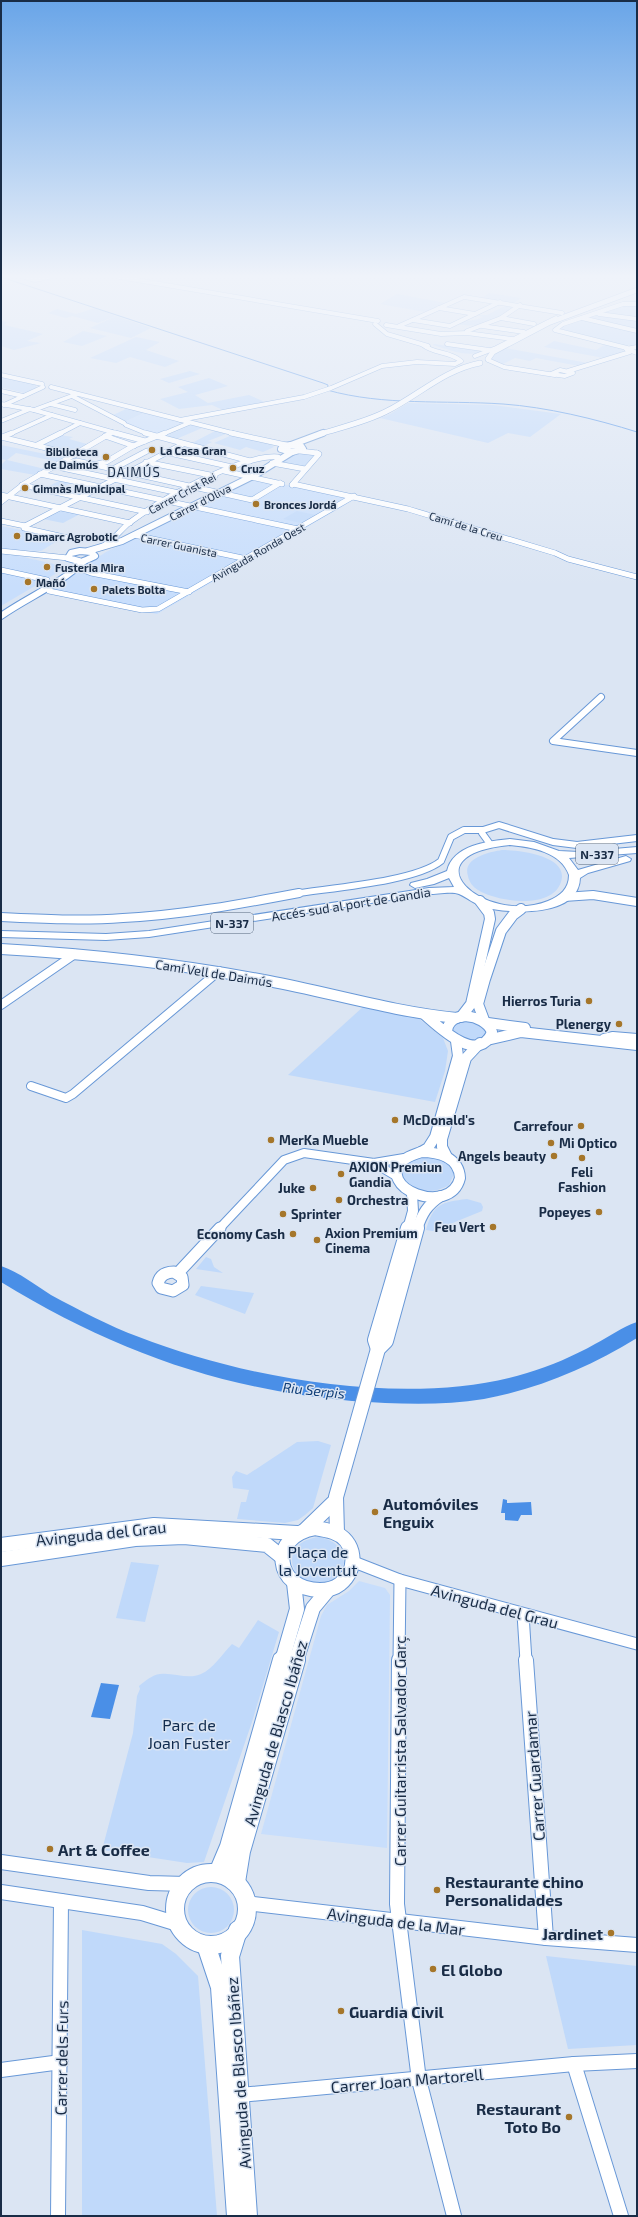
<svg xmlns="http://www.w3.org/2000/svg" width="638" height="2217" viewBox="0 0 638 2217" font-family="'Exo 2',sans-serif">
	<rect width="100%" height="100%" fill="#dbe5f3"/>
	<!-- built -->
	<g fill="#c8defc">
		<path d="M144 413 182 423 156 435 124 422Z"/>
		<path d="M256 479 357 498 157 614 46 591 106 552Z"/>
		<path d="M1 526 62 538 41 551 1 549Z"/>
		<path d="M1 554 19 556 67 567 1 606Z"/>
		<path d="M359 1581 385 1588 390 1595 387 1848 261 1834 321 1616 327 1605 349 1591Z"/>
	</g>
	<!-- green -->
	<g fill="#c0d9fa">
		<path d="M489 293 521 298 514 303 482 298Z"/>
		<path d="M397 294 446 303 425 312 380 304Z"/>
		<path d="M509 304 514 306C494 321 482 329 458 324 468 319 473 322 483 317L476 315H487Z"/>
		<path d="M625 304H637V318L603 313Z"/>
		<path d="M95 308 116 316 98 323 72 316 66 318 48 313 57 309 76 314Z"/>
		<path d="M596 314 637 320V330L587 317Z"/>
		<path d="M116 316 151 328 131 338 90 328Z"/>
		<path d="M585 320 637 332V346L619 345 560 331 559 328 576 321Z"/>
		<path d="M1 321 7 322 4 325 43 334 27 341 41 343 14 350 1 346Z"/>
		<path d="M83 331 107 336 82 346 63 342Z"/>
		<path d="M136 337 160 342 146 350 179 361 165 367 130 357 116 363 90 358Z"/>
		<path d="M554 341 596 350 606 344 621 348 624 352 604 358 544 347Z"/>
		<path d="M433 345 434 344 485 351C467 358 451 350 433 345Z"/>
		<path d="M505 348 588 363 579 366 536 358 530 361 515 358 501 365 492 360V355Z"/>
		<path d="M190 371 200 374 169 383 160 379Z"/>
		<path d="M1 376 36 385V388L24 393 4 388 1 389Z"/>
		<path d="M209 378 228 386 195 395 208 403 249 395 265 402 223 410 212 405 179 409 160 399 188 392 178 387Z"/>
		<path d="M408 403 493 405 561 414 530 437 508 433 488 443 380 418 390 414Z"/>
		<path d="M128 408 144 413 124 422 111 416Z"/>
		<path d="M191 425 202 428 174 440 163 437Z"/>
		<path d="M215 431 226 434 208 441 212 442 202 447 190 444Z"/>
		<path d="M60 435 73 437 69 439 87 444 75 453 41 445Z"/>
		<path d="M232 435 272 445 274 447 263 452 246 447 240 450 214 443Z"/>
		<path d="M1 445 65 458 59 462 16 453 7 460 45 469 35 475 1 469V465L6 460 1 459Z"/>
		<path d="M302 453 315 454 303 468 277 462 289 455Z"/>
		<path d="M61 480 71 483 62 487 85 493 77 495 45 488Z"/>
		<path d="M60 510 80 514 63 523 43 519Z"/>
		<path d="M297 511 316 515 301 523 283 519Z"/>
		<path d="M502 850C517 850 570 855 561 882 552 910 497 902 478 890 473 887 469 882 468 876 462 858 489 852 502 850Z"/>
		<path d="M364 1006 418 1018 443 1038 448 1051 445 1071 435 1102 288 1075Z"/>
		<path d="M474 1020 487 1031C477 1047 465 1039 452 1031 455 1019 463 1021 474 1020Z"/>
		<path d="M424 1157C437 1159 448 1160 454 1174L449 1185C434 1195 404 1194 402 1172L409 1161Z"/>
		<path d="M467 1199 481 1203 483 1207 482 1211 433 1231 426 1230C433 1204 441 1202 467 1199Z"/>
		<path d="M206 1257 211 1259 214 1267 223 1273 196 1269Z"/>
		<path d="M201 1286 254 1293 245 1314 195 1295Z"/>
		<path d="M318 1441 331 1445 313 1508 305 1515 298 1520 285 1523 237 1519 241 1502H246L249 1490 233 1488 232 1477 236 1471 247 1475 297 1442Z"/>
		<path d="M319 1537C334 1540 343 1547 344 1563 341 1572 336 1579 326 1582 292 1593 274 1542 319 1537Z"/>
		<path d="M131 1562 159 1565 145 1622 116 1618Z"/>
		<path d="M258 1620 279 1632 252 1722 204 1862 187 1863 102 1850 133 1733 137 1696 140 1689 139 1686C145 1681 152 1675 160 1674 173 1672 188 1680 201 1674 213 1669 223 1653 232 1644L239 1648Z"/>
		<circle cx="211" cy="1910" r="23"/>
		<path d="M82 1930 162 1944 176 1954 198 1976 217 2216H82Z"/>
		<path d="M546 1956 637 1966V2045L568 2049Z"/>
	</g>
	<!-- water -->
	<g fill="#4a8fe7">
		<path d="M503 1499 507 1500V1503L531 1502 532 1515H521L518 1521 505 1520V1513H501Z"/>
		<path d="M101 1683 119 1685 110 1719 91 1717Z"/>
	</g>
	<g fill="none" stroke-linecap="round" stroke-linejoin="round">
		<!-- stream -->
		<path stroke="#4a8fe7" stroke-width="1" d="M1 277 323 383 328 385 327 390C384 406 444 400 503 404 546 407 596 419 637 432"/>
		<!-- river -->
		<path fill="#4a8fe7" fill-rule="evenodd" d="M1 1266C19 1272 35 1285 51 1295 79 1310 109 1326 139 1337 249 1380 413 1408 527 1373 550 1366 574 1356 595 1344 609 1337 622 1327 637 1322V1338C590 1367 538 1389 484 1399 441 1406 396 1404 352 1401 220 1389 114 1351 1 1282Z"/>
		<defs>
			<g id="minor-far5">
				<path d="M25 277 35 280 48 277"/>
				<path d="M119 277 378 321"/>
				<path d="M439 308 475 314"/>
				<path d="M599 314 637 319"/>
				<path d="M501 318 534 324"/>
				<path d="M582 318 637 331"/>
				<path d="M413 320 450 326 500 302"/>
				<path d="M375 324 387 334 428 346"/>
				<path d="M386 325 441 334 467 333 512 339"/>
				<path d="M399 326 464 297 562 313"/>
				<path d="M482 326 524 332"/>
				<path d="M467 331 501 318 520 305"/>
				<path d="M447 344 489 350"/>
				<path d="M637 347 626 349 637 353"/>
				<path d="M627 348 555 330 563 324 623 304H637"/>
				<path d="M475 356 496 348 556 318"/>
				<path d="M488 360 504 367 555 375"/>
				<path d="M560 370 573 373 565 376 551 374Z"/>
				<path d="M568 371 630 352"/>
				<path d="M1 375 42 384"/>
				<path d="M51 387 236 434"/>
				<path d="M1 391 23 396"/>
				<path d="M72 396 124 423"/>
				<path d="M1 404 34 410 119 434"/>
				<path d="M51 404 75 410"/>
				<path d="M4 405 43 387"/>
				<path d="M34 410 77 394"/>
				<path d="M180 420 304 397 331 388 382 366 417 362 455 364 461 361C450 351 434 354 423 345"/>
				<path d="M1 421 30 409"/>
				<path d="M126 425 148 434"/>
				<path d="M10 434 52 415"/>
				<path d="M59 434 80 423"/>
				<path d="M109 434 112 432"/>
				<path d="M163 434 189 423"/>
			</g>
			<g id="minor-far4">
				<path d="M115 433 145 441"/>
				<path d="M145 433 250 461"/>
				<path d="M231 433 286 445"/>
				<path d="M105 436 134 446"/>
				<path d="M1 437 75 455"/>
				<path d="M2 437 12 433"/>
				<path d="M37 445 61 433"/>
				<path d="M300 451 317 453"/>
				<path d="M165 452 232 467"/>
				<path d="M146 462 215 476"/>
				<path d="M272 463 305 469"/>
				<path d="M57 465 77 461 252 500 280 483"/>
				<path d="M93 465 106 462 133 446 165 433"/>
				<path d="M62 468 179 493"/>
				<path d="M111 470 147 451"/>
				<path d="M224 471 282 484"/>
				<path d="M40 474 298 529"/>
				<path d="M293 484 408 509 555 553 568 559 637 577"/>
				<path d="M22 485 147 512"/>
				<path d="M292 485 319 454 317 453"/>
				<path d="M1 495 130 523"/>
				<path d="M1 502 24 484 111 433"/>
				<path d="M1 521 25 526"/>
				<path d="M25 526 183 444"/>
				<path d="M25 526 24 528 68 538"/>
				<path d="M134 535 247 559"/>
				<path d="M99 548C112 543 119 531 129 523 160 500 241 454 278 457"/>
				<path d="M1 551 68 558"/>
				<path d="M78 568 91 573 189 592"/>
				<path d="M1 570 47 580"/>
				<path d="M49 591 142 610 158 609 354 496"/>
			</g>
			<g id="minor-far3">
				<path d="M601 697 553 741 637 753"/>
				<path d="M490 844 482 833 483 830 499 825 553 842 577 845 637 838"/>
				<path d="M293 894C329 888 415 882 441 861L451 837 464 830H483"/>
			</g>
			<g id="minor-far2">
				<path d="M564 897 593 895 637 902"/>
				<path d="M1 917C42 919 83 921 123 918 182 915 241 904 299 893"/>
				<path d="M1 1005 75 954"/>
				<path d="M604 1038 613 1036 637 1038"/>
				<path d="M31 1086 66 1098 73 1094 219 971"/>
				<path d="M374 1163 396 1176"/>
				<path d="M219 1229 284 1160 304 1153 374 1163 404 1158"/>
			</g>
			<g id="minor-far1">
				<path d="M174 1272 182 1277 183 1285 173 1291 161 1288 158 1283C160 1275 166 1272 174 1272Z"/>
				<path d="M178 1273 220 1228"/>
				<path d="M354 1562 400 1580 637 1644"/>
				<path d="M523 1614 526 1661"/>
				<path d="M399 1661 400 1580"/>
			</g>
			<g id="minor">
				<path d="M399 1660 397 1904 419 2080 454 2216"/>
				<path d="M526 1660 546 1938"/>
				<path d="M1 1862 149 1883 186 1884"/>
				<path d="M1 1892 142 1913 178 1924"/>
				<path d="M246 1903 546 1938 637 1945"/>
				<path d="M574 2064 621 2216"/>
				<path d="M1 2070 61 2062"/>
				<path d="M240 2095 574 2064 637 2061"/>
				<path d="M58 2216 61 1901"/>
			</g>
			<g id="major-far4">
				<path d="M488 359 493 352 548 323 637 290"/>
				<path d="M320 434C342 427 366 422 387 411 419 395 444 370 480 363"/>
			</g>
			<g id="major-far3">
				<path d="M291 445 323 433"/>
				<path d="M291 445 301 446 303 449 292 452 281 449 283 446Z"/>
				<path d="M80 551 91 552 95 556 82 562 68 558 71 553Z"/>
				<path d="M88 551 122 541 255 475 292 452"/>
				<path d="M1 616C28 597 61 584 84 561"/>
			</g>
			<g id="major-far2">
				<path d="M1 949C91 954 181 964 269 981 332 993 394 1012 457 1018"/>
				<path d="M425 1015C439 1027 479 1066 492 1032 484 1013 447 1009 447 1033"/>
				<path d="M461 1017 471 1004 490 919 489 913 480 901"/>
				<path d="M484 1020 478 1004 485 979 501 931 513 915 521 909"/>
				<path d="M488 1023 525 1028"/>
				<path d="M487 1040 521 1032 637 1045"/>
				<path d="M421 1152C438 1152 459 1157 460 1178 450 1218 373 1187 404 1160 408 1156 416 1154 421 1152Z"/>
				<path d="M421 1152 428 1148 435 1137 458 1056 456 1041"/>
				<path d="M447 1157 442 1147V1139L466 1058 480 1043"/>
				<path d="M408 1229 413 1211 412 1194"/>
				<path d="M417 1229C422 1214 427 1205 441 1196"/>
			</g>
			<g id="major-far1">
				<path d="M378 1349 375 1340 408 1228"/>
				<path d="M315 1528C321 1529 327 1530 333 1532 356 1540 359 1569 340 1584 335 1588 327 1590 320 1590 274 1590 268 1536 315 1528Z"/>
				<path d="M305 1530 335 1501"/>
				<path d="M337 1533 336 1497 378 1349 386 1341 417 1228"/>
				<path d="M1 1545 154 1525 297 1533"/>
				<path d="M1 1559 135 1539 184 1537 267 1545 282 1557"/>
				<path d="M282 1661 297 1609 294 1583"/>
				<path d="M296 1661 313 1608 328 1590"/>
			</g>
			<g id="major">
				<path d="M218 1873 229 1847 282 1660"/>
				<circle cx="211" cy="1909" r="36"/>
				<path d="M236 1882 241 1851 296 1660"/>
				<path d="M238 1930 230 1956 248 2216"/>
				<path d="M206 1945 220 1987 236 2216"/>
			</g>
			<path id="highway" d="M510 839 534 842 559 851 579 852 637 847V853L569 858 578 870 626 856 631 859 630 861 588 873 580 878C579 918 509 914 484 907 474 904 468 898 459 894 452 891 437 894 429 894L149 937 106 940 1 937V931L106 934 149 931 429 888 454 887 449 878 434 884 415 888 410 885 411 883 427 879 447 871C453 845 488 841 510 839ZM510 845C532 847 561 852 569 875 569 889 560 896 548 901 485 926 404 855 510 845Z"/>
		</defs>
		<!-- minor-far5 casing -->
		<use href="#minor-far5" stroke="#6898d7" stroke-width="5"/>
		<!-- minor-far4 casing -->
		<use href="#minor-far4" stroke="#6898d7" stroke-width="6"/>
		<!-- minor-far3 casing -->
		<use href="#minor-far3" stroke="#6898d7" stroke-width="8"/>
		<!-- minor-far2 casing -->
		<use href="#minor-far2" stroke="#6898d7" stroke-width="10"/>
		<!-- minor-far1 casing -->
		<use href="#minor-far1" stroke="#6898d7" stroke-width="13"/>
		<!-- minor casing -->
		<use href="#minor" stroke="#6898d7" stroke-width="16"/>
		<!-- major-far4 casing -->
		<use href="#major-far4" stroke="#6898d7" stroke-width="6"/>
		<!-- major-far3 casing -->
		<use href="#major-far3" stroke="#6898d7" stroke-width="8"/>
		<!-- major-far2 casing -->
		<use href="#major-far2" stroke="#6898d7" stroke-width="12"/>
		<!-- major-far1 casing -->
		<use href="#major-far1" stroke="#6898d7" stroke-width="16"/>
		<!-- major casing -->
		<use href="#major" stroke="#6898d7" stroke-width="20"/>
		<!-- highway casing -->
		<use href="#highway" stroke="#6898d7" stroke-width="2"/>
		<!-- minor-far5 -->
		<use href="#minor-far5" stroke="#fff" stroke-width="4"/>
		<!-- minor-far4 -->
		<use href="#minor-far4" stroke="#fff" stroke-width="5"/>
		<!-- minor-far3 -->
		<use href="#minor-far3" stroke="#fff" stroke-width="6"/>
		<!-- minor-far2 -->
		<use href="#minor-far2" stroke="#fff" stroke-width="8"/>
		<!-- minor-far1 -->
		<use href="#minor-far1" stroke="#fff" stroke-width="11"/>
		<!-- minor -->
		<use href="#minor" stroke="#fff" stroke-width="14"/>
		<!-- major-far4 -->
		<use href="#major-far4" stroke="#fff" stroke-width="5"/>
		<!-- major-far3 -->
		<use href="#major-far3" stroke="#fff" stroke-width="6"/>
		<!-- major-far2 -->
		<use href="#major-far2" stroke="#fff" stroke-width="10"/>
		<!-- major-far1 -->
		<use href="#major-far1" stroke="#fff" stroke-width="14"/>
		<!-- major -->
		<use href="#major" stroke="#fff" stroke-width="18"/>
		<!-- highway -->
		<use href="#highway" fill="#fff" fill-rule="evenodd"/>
	</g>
	<!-- sky -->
	<linearGradient id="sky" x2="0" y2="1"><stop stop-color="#69a5e8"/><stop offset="0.47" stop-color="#eff3fa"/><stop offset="1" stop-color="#eff3fa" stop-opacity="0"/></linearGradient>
	<rect width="638" height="588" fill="url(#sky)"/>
	<!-- markers -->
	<g fill="#a5762a" stroke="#dbe5f3" stroke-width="1.5">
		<circle cx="152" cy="450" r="4"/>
		<circle cx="106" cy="457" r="4"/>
		<circle cx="233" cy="468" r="4"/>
		<circle cx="25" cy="488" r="4"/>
		<circle cx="256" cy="504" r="4"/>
		<circle cx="17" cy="536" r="4"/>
		<circle cx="47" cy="567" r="4"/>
		<circle cx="28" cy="582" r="4"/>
		<circle cx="94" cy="589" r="4"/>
		<circle cx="589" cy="1001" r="4"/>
		<circle cx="619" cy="1024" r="4"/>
		<circle cx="395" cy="1120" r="4"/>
		<circle cx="581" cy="1126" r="4"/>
		<circle cx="271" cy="1140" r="4"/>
		<circle cx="551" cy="1143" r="4"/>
		<circle cx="554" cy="1156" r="4"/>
		<circle cx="582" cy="1158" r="4"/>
		<circle cx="341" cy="1174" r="4"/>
		<circle cx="313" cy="1188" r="4"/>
		<circle cx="339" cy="1200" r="4"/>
		<circle cx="599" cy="1212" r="4"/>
		<circle cx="283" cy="1214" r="4"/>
		<circle cx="493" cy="1227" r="4"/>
		<circle cx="293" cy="1234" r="4"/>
		<circle cx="317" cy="1240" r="4"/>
		<circle cx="375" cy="1512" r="4"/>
		<circle cx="50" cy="1849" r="4"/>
		<circle cx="437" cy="1890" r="4"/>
		<circle cx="611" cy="1933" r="4"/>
		<circle cx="433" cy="1969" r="4"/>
		<circle cx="341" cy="2011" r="4"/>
		<circle cx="569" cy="2117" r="4"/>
	</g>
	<g text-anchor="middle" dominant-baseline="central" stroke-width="3" stroke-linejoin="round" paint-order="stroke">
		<!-- far-poi labels -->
		<g font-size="11" font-weight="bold" fill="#192c46" stroke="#dbe5f3" text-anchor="start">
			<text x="160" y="450">La Casa Gran</text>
			<text x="98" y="451" text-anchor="end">Biblioteca<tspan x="98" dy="13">de Daimús</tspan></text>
			<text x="241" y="468">Cruz</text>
			<text x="33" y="488">Gimnàs Municipal</text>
			<text x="264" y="504">Bronces Jordá</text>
			<text x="25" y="536">Damarc Agrobotic</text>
			<text x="55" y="567">Fusteria Mira</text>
			<text x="36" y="582">Mañó</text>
			<text x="102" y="589">Palets Bolta</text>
		</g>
		<!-- far-street labels -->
		<g font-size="11" fill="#192c46" stroke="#dbe5f3">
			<text transform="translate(182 493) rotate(-28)">Carrer Crist Rei</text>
			<text transform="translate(200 502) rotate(-27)">Carrer d'Oliva</text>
			<text transform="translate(466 526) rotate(17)">Camí de la Creu</text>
			<text transform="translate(179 545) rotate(12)">Carrer Guanista</text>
			<text transform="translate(258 552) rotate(-30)">Avinguda Ronda Oest</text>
		</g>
		<!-- shield labels -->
		<g fill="#dbe5f3" stroke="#53647a" stroke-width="1">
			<rect x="576" y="844" width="42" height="20" rx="3"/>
			<rect x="211" y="913" width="42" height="20" rx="3"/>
		</g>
		<g font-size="12" font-weight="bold" fill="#192c46">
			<text x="597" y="854">N-337</text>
			<text x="232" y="923">N-337</text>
		</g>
		<!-- far-quarter labels -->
		<g font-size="13" letter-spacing="1" fill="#192c46" stroke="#dbe5f3">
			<text x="134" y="472">DAIMÚS</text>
		</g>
		<!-- street labels -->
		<g font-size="13" fill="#192c46" stroke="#dbe5f3">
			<text transform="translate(351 904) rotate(-9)">Accés sud al port de Gandia</text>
			<text transform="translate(214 973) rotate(9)">Camí Vell de Daimús</text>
		</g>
		<!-- poi labels -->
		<g font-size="13" font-weight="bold" fill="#192c46" stroke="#dbe5f3" text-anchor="end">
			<text x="581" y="1001">Hierros Turia</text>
			<text x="611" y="1024">Plenergy</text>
			<text x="403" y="1120" text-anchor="start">McDonald's</text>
			<text x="573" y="1126">Carrefour</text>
			<text x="279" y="1140" text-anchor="start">MerKa Mueble</text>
			<text x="559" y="1143" text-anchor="start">Mi Optico</text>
			<text x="546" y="1156">Angels beauty</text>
			<text x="349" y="1167" text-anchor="start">AXION Premiun<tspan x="349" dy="15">Gandia</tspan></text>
			<text x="582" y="1172" text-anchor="middle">Feli<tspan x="582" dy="15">Fashion</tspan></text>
			<text x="305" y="1188">Juke</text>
			<text x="347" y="1200" text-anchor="start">Orchestra</text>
			<text x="591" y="1212">Popeyes</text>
			<text x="291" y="1214" text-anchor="start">Sprinter</text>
			<text x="485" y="1227">Feu Vert</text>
			<text x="325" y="1233" text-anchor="start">Axion Premium<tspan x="325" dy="15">Cinema</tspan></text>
			<text x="285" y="1234">Economy Cash</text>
		</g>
		<!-- water labels -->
		<g font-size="14" font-style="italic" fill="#113f78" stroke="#dbe5f3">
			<text transform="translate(314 1390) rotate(6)">Riu Serpis</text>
		</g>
		<!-- near-poi labels -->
		<g font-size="16" font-weight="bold" fill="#192c46" stroke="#dbe5f3" text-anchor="start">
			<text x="383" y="1503">Automóviles<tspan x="383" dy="18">Enguix</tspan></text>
			<text x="58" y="1849">Art &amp; Coffee</text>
			<text x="445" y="1881">Restaurante chino<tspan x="445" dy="18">Personalidades</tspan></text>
			<text x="603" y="1933" text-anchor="end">Jardinet</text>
			<text x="441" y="1969">El Globo</text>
			<text x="349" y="2011">Guardia Civil</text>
			<text x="561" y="2108" text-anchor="end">Restaurant<tspan x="561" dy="18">Toto Bo</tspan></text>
		</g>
		<!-- near-street labels -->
		<g font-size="16" fill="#192c46" stroke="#dbe5f3">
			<text transform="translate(101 1533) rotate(-6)">Avinguda del Grau</text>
			<text transform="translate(495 1606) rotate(15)">Avinguda del Grau</text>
			<text transform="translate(275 1733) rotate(-74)">Avinguda de Blasco Ibáñez</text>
			<text transform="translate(399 1751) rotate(-90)">Carrer Guitarrista Salvador Garç</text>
			<text transform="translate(534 1776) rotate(-94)">Carrer Guardamar</text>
			<text transform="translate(396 1921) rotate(7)">Avinguda de la Mar</text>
			<text transform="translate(61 2058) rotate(-89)">Carrer dels Furs</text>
			<text transform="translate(238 2073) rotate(-94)">Avinguda de Blasco Ibáñez</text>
			<text transform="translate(407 2080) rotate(-5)">Carrer Joan Martorell</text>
		</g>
		<!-- near-park labels -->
		<g font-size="16" fill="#112c4f" stroke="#dbe5f3">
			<text x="318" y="1551">Plaça de<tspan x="318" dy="18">la Joventut</tspan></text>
			<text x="189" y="1724">Parc de<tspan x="189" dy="18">Joan Fuster</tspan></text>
		</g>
	</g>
	<!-- border -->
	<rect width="638" height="2217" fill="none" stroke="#192c46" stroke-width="4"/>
</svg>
